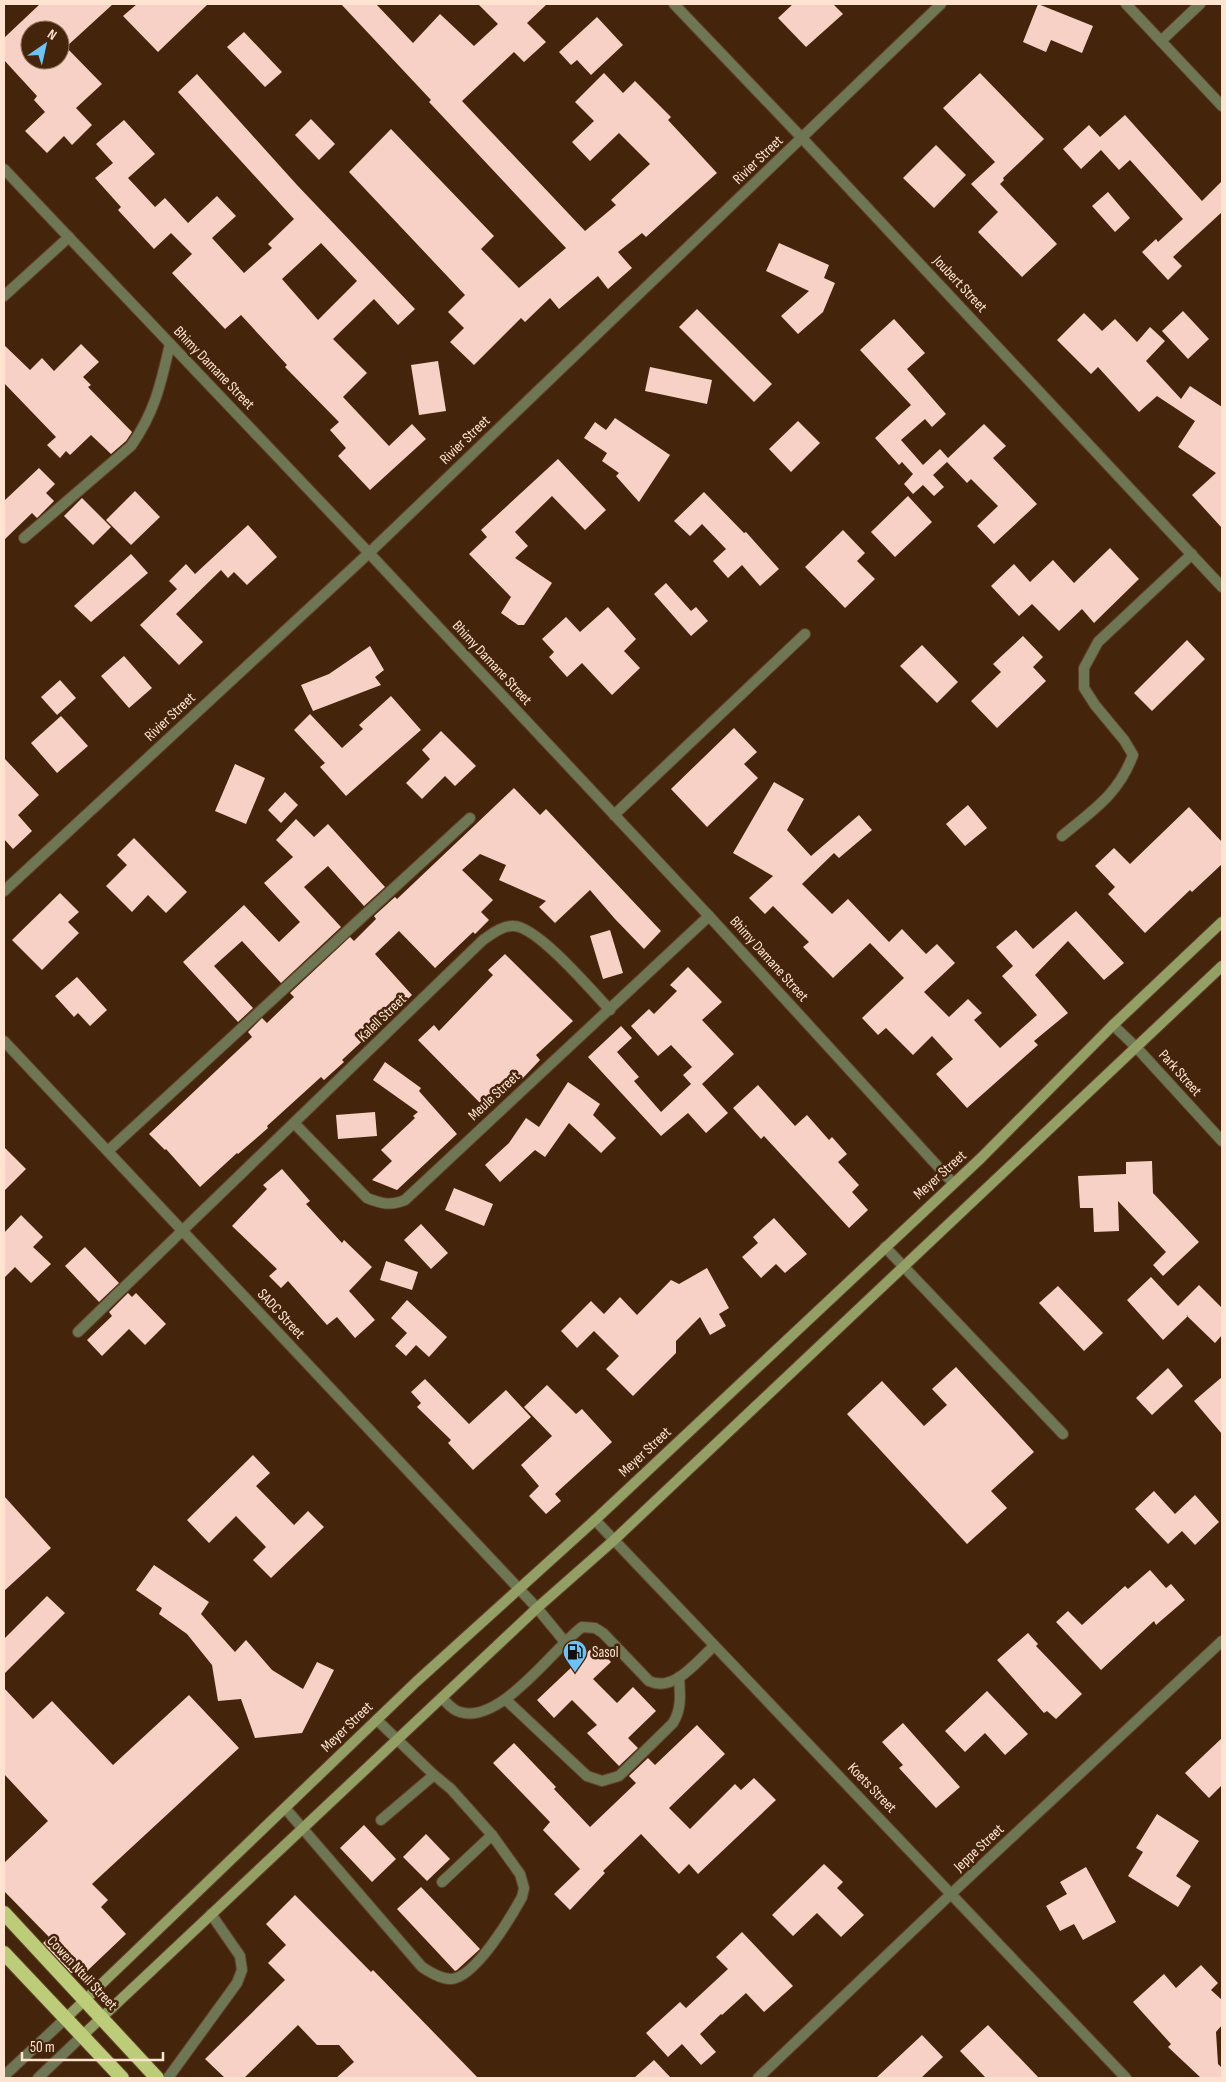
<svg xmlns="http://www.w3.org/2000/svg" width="1226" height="2082" viewBox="0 0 1226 2082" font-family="'Sofia Sans Condensed',sans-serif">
	<rect width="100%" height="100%" fill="#44250c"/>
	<!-- building -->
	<g fill="#f8d1c6" fill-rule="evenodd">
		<path d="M40 4H113L66 47 102 84 76 108 92 125 72 145 64 136 47 153 25 131 45 112 34 100 37 96 4 60V38ZM30 30H60V60H30Z"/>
		<path d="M137 4H208L158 52 123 16Z"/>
		<path d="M341 4H376L413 43 440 14 474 46 498 24 478 4H547L527 23 546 42 524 62 514 52 462 101 585 231 616 205 611 200 650 164 619 133 590 161 572 142 594 121 575 102 604 73 623 93 635 81 671 117 668 120 717 173 646 237 642 233 618 252 632 268 608 289 598 276 559 309 550 298 525 322 521 318 474 365 450 342 464 328 448 312 465 295 349 172 391 129 494 236 481 249 519 288 566 248 429 102 431 100Z"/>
		<path d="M793 4H833L843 14 806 47 778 18Z"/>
		<path d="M1038 4 1093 26 1082 53 1051 40 1046 52 1023 42Z"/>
		<path d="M597 17 623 45 591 75 577 60 571 65 559 52Z"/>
		<path d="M244 32 282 72 265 87 227 47Z"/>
		<path d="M980 73 1044 139 1003 178 1004 180 1000 184 1057 244 1022 277 978 232 998 212 971 184 995 162 943 108Z"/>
		<path d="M197 74 297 185 415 309 398 325 374 299 333 339 367 373 343 397 389 446 412 424 426 439 370 490 338 456 346 448 330 430 339 422 285 367 287 365 241 315 225 329 172 273 192 254 171 233 154 249 118 210 121 207 95 178 113 163 96 144 124 120 155 154 128 178 155 207 165 198 188 223 217 196 236 216 212 238 244 273 272 248 268 244 294 219 178 92ZM321 243 357 281 318 320 282 279Z"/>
		<path d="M1125 115 1202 201 1222 181V212L1173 257 1182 266 1168 280 1142 252 1156 239 1158 242 1183 219 1130 160 1119 170 1101 150 1081 169 1063 149 1089 125 1100 137Z"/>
		<path d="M311 119 335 144 319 160 295 135Z"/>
		<path d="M936 145 966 175 934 208 903 178Z"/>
		<path d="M1108 192 1130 218 1115 232 1092 206Z"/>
		<path d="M779 243 829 265 824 278 835 283 823 312 798 334 781 316 809 291 766 271Z"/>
		<path d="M697 309 772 384 754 402 679 327Z"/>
		<path d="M1183 311 1209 339 1188 359 1162 331Z"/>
		<path d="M1084 313 1102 331 1115 319 1137 342 1150 327 1165 341 1146 361 1181 399 1190 386 1222 407V528L1192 495 1216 473 1178 447 1195 421 1157 396 1139 412 1098 367 1091 374 1057 340Z"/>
		<path d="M894 319 925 353 907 369 946 414 932 427 925 419 901 440 923 465 940 449 948 458 984 424 1006 446 993 458 1037 504 994 544 977 526 998 506 971 479 967 483 947 462 933 475 944 487 934 496 923 485 913 494 904 484 913 474 902 462 899 465 875 438 911 405 860 350Z"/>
		<path d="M81 344 99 362 83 377 91 385 88 387 132 432 126 441 111 454 91 435 70 455 66 451 60 458 47 445 56 437 4 383V345L30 370 42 358 54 371Z"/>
		<path d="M438 361 446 411 419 415 411 365Z"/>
		<path d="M650 367 712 380 707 404 645 391Z"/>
		<path d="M615 418 670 455 639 502 616 476 619 473 602 461 607 453 584 438 595 422 606 430Z"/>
		<path d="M798 421 820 443 791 472 769 449Z"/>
		<path d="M558 459 606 510 585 530 552 496 515 532 528 546 515 558 552 583 524 625H518L501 613 511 597 469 554 487 537 481 530Z"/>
		<path d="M39 468 55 484 46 493 54 501 37 518 32 513 4 540V501Z"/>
		<path d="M135 491 160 517 131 545 106 520Z"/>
		<path d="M704 492 744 533 746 532 779 569 760 586 742 565 728 578 713 561 726 549 702 524 690 536 674 521Z"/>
		<path d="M908 496 932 522 895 557 871 532Z"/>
		<path d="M82 498 111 527 93 545 64 516Z"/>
		<path d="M248 525 277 557 247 585 234 572 228 578 221 570 176 614 203 642 179 665 140 625 177 589 169 581 186 564 195 574Z"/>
		<path d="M843 530 865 553 857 561 875 579 845 608 805 567Z"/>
		<path d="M1110 548 1139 579 1094 623 1082 609 1059 631 1032 604 1019 616 991 586 1014 564 1030 582 1053 560 1074 583Z"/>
		<path d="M131 554 148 573 91 622 74 606Z"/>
		<path d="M666 583 691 611 696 607 708 621 691 636 654 594Z"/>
		<path d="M608 607 636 639 624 651 640 668 612 695 582 663 567 677 549 657 554 652 542 639 566 617 580 632Z"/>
		<path d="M1023 636 1043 657 1033 667 1046 681 997 728 971 701 1001 672 993 664Z"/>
		<path d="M1187 640 1205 659 1152 711 1134 693Z"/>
		<path d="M922 645 958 682 937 703 900 666Z"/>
		<path d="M370 646 384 670 375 677 381 685 313 711 301 685 329 674Z"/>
		<path d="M124 656 152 688 129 708 101 676Z"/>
		<path d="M60 680 76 698 57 715 41 697Z"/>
		<path d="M391 696 421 730 346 796 320 767 325 763 294 730 310 714 342 748 363 729 359 725Z"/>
		<path d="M61 716 88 746 57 773 31 743Z"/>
		<path d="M734 728 757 752 744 764 758 778 707 827 671 789Z"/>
		<path d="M441 731 476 766 455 786 445 776 422 799 406 783 430 759 422 750Z"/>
		<path d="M4 758 39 795 18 815 32 831 13 849 4 839Z"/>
		<path d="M235 764 265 778 246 824 215 811Z"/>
		<path d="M774 782 804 799 787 830 811 856 859 815 872 830 839 858 834 853 802 884 832 914 848 899 889 942 902 929 926 954 937 944 955 963 924 992 949 1017 968 999 982 1013 974 1020 1000 1048 1037 1015 1002 976 1013 966 996 947 1016 930 1033 949 1076 911 1124 963 1104 980 1068 941 1035 975 1068 1013 1034 1041 1038 1045 967 1108 936 1074 953 1059 932 1036 913 1055 886 1028 878 1035 862 1018 904 978 870 943 833 978 803 947 809 942 773 906 765 914 749 898 773 876 733 853Z"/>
		<path d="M514 788 540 815 546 809 661 931 644 949 615 919 590 890 555 923 539 907 546 901 499 880 506 865 480 854 462 870 493 900 481 912 489 920 475 934 473 932 435 968 399 931 375 954 412 995 342 1060 344 1062 324 1080 321 1077 267 1126 268 1128 238 1154 237 1153 200 1187 166 1149 165 1150 149 1134 252 1037 248 1032 262 1018 267 1023 294 997 290 993 350 937 354 941 376 919 374 916 395 897 397 899Z"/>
		<path d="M285 792 298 805 281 823 268 810Z"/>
		<path d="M968 805 987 828 965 846 946 824Z"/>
		<path d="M1189 807 1222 842V864L1192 892 1190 890 1145 933 1108 894 1115 887 1095 866 1114 848 1130 864Z"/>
		<path d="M296 819 314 837 328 824 385 887 364 906 328 866 304 887 341 927 281 983 242 941 214 966 253 1008 238 1022 183 962 244 905 279 942 300 922 264 883 293 857 276 840Z"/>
		<path d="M134 838 187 892 166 913 148 895 132 912 106 886 127 865 117 855Z"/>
		<path d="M60 893 79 912 68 922 79 933 42 970 12 940Z"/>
		<path d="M610 930 623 973 603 979 590 936Z"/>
		<path d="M505 954 573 1021 536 1055 540 1060 522 1079 516 1073 483 1106 418 1040 434 1025 439 1031 493 975 488 970Z"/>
		<path d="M688 967 722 1002 702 1020 734 1054 702 1084 728 1113 706 1133 688 1113 661 1136 588 1057 621 1026 632 1038 617 1052 639 1077 634 1081 661 1112 691 1084 683 1075 692 1067 671 1045 658 1056 631 1026 649 1009 654 1014 677 991 670 985Z"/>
		<path d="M77 977 107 1010 90 1026 78 1013 74 1017 55 996Z"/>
		<path d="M385 1062 421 1088 419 1091 457 1134 397 1190 372 1180 392 1161 381 1150 415 1118 413 1116 418 1112 373 1080Z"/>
		<path d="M568 1082 600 1104 593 1115 616 1138 601 1153 569 1123 545 1157 535 1150 500 1182 485 1165 509 1143 526 1118 539 1127Z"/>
		<path d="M758 1085 795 1126 807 1115 829 1140 832 1137 847 1154 838 1162 859 1185 852 1192 868 1210 849 1228 764 1136 761 1139 733 1108Z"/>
		<path d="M375 1112 377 1136 338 1139 336 1115Z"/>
		<path d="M4 1147 26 1169 4 1191Z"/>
		<path d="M1152 1161 1153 1193 1199 1242 1163 1276 1153 1265 1166 1252 1118 1201 1119 1231 1094 1232 1093 1208H1080L1078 1176 1126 1174V1162Z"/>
		<path d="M282 1169 310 1201 306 1204 342 1243 344 1240 372 1267 349 1291 375 1320 355 1338 337 1317 327 1325 288 1281 281 1288 269 1276 277 1269 232 1226 267 1189 263 1185Z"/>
		<path d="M454 1188 493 1204 484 1226 445 1210Z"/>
		<path d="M21 1215 43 1237 33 1247 51 1264 31 1283 15 1267 4 1278V1233Z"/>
		<path d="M774 1218 807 1254 785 1273 776 1264 761 1278 742 1257 758 1243 753 1237Z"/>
		<path d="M421 1224 448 1253 431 1269 404 1240Z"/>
		<path d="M85 1247 119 1283 99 1302 65 1266Z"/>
		<path d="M386 1261 418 1272 412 1290 380 1280Z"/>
		<path d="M707 1268 729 1308 719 1314 726 1326 710 1335 700 1317 676 1341V1353L633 1396 606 1369 619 1356 594 1331 577 1348 561 1331 591 1301 604 1314 620 1297 637 1315 671 1280 679 1284Z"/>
		<path d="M1151 1277 1178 1306 1199 1285 1222 1308V1335L1215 1343 1186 1315 1188 1316 1163 1340 1127 1300Z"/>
		<path d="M1058 1286 1103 1333 1084 1351 1039 1303Z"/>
		<path d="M128 1293 132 1297 136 1293 166 1324 145 1345 129 1329 102 1356 87 1340 112 1316 109 1312Z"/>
		<path d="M407 1300 447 1337 429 1357 416 1345 406 1356 395 1346 407 1333 391 1318Z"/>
		<path d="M956 1367 1034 1452 991 1491 1007 1508 967 1544 847 1414 882 1381 924 1426 947 1405 932 1389Z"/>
		<path d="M1168 1368 1183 1386 1152 1415 1136 1398Z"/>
		<path d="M1222 1377V1434L1194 1401Z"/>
		<path d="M425 1379 469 1424 506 1390 531 1417 473 1470 448 1443 451 1440 417 1407 421 1403 411 1392Z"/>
		<path d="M547 1385 576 1414 582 1409 612 1442 555 1494 561 1501 546 1514 529 1496 539 1486 521 1465 552 1436 524 1407Z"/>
		<path d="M253 1455 270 1473 256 1486 294 1525 308 1511 324 1527 271 1578 253 1560 266 1547 236 1516 209 1543 187 1520Z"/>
		<path d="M1154 1491 1175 1514 1195 1495 1219 1522 1195 1545 1182 1531 1168 1544 1135 1509Z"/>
		<path d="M4 1496 51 1548 4 1591Z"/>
		<path d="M154 1565 209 1602 201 1614 235 1652 246 1640 272 1670 303 1689 317 1662 334 1670 302 1733 255 1738 241 1699 218 1701 212 1665 187 1634 159 1614 162 1608 136 1590Z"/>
		<path d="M1150 1570 1166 1588 1171 1584 1185 1600 1156 1625 1154 1621 1101 1670 1056 1622 1068 1611 1082 1625 1125 1586 1128 1589Z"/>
		<path d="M47 1596 65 1613 4 1674V1639Z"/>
		<path d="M1028 1633 1038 1644 1036 1646 1082 1694 1056 1719 1047 1711 1044 1713 997 1660Z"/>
		<path d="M595 1645 611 1662 593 1679 617 1703 633 1687 656 1711 628 1738 638 1748 619 1766 587 1733 597 1725 572 1700 554 1718 537 1700Z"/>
		<path d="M4 1688 33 1719 52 1701 113 1765 189 1695 239 1748 92 1884 108 1900 101 1907 126 1934 85 1973H71L43 1943 49 1937 4 1891V1863L48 1821 4 1774Z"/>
		<path d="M987 1691 1028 1734 1005 1755 985 1733 965 1752 945 1731Z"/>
		<path d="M903 1723 960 1787 936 1808 899 1768 903 1765 882 1742Z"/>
		<path d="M697 1725 725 1754 669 1808 690 1829 735 1784 741 1790 754 1778 776 1800 698 1874 689 1864 679 1874 641 1834 603 1871 605 1873 570 1910 554 1894 580 1869 543 1830 550 1822 493 1763 514 1743 556 1787 554 1789 590 1827 636 1783 629 1776 648 1758 655 1765Z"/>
		<path d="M1222 1738V1785L1209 1798 1185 1773Z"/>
		<path d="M1157 1814 1199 1841 1176 1876 1191 1886 1178 1907 1128 1876 1143 1852 1136 1848Z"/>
		<path d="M364 1825 396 1859 372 1882 340 1848Z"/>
		<path d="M426 1834 450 1859 427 1881 403 1857Z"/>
		<path d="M824 1864 843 1882 837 1888 864 1915 841 1937 817 1913 793 1936 772 1915Z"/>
		<path d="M1086 1867 1116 1922 1083 1940 1074 1924 1060 1931 1046 1906 1067 1894 1060 1882Z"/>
		<path d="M421 1887 480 1949 457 1970 455 1971 397 1909Z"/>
		<path d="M295 1895 371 1972 373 1970 478 2078H336L354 2062 339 2045H317L298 2025 244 2078H225L205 2059 285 1980 268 1963 286 1945 266 1924Z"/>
		<path d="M742 1932 793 1986 764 2012 746 1993 722 2015 721 2014 700 2034 716 2052 701 2065 682 2044 668 2057 646 2033 680 2002 686 2008 728 1969 716 1957Z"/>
		<path d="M1201 1965 1218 1983 1211 1990 1222 2000V2025L1216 2032 1218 2064 1222 2068V2078H1201L1168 2047 1171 2044 1133 2002 1164 1974 1176 1988Z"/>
		<path d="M988 2025 1039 2078H986L960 2051Z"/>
		<path d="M922 2035 943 2057 921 2078H876Z"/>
		<path d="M654 2060 671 2078H634Z"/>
	</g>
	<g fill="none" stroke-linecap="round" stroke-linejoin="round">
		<defs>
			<g id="service">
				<path d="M4 296 69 237"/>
				<path d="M24 538 131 446C155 412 161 383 170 344"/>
				<path d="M614 815 805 634"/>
				<path d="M1062 836C1093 810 1118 795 1133 755L1124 740 1095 705 1084 688V668L1098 642 1192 554"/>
				<path d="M108 1151 470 818"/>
				<path d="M885 1247 1063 1434"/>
				<path d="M78 1332 183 1230"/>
				<path d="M537 1608 565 1642"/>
				<path d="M442 1698C447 1703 452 1710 460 1712 500 1725 553 1649 582 1627L595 1628 603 1633 649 1681C674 1693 697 1661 714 1646"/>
				<path d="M506 1700 587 1776 602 1781 619 1776 673 1723C682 1708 680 1695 679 1677"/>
				<path d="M285 1808 422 1967C431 1973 441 1979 451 1979 475 1978 511 1917 522 1897L524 1888 520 1874 492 1835 451 1789 434 1775 377 1720"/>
				<path d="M381 1820 434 1775"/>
				<path d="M442 1882 492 1835"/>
				<path d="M168 2078 237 1983 242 1970 240 1956 211 1914"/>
			</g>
			<g id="minor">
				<path d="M674 4 802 138 1222 587"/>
				<path d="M1161 41 1200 4"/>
				<path d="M4 169 369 553 709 916 953 1183"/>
				<path d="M4 891 369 553 941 4"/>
				<path d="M1113 1025 1136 1047 1222 1141"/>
				<path d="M294 1123 367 1198C382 1204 390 1206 405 1200L709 916"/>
				<path d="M183 1230 483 940C492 934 503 925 514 926 538 927 592 991 610 1010"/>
				<path d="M595 1520 1126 2078"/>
				<path d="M4 2076 65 2019"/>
				<path d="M38 2078 82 2036"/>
				<path d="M758 2078 952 1893 1222 1641"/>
			</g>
			<g id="tertiary">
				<path d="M1126 4 1222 106"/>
				<path d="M4 1041 537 1608"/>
			</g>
			<g id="secondary">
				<path d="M65 2019 416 1682 595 1520 981 1158 1113 1025 1222 922"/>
				<path d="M82 2036 537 1608 613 1541 1222 966"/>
			</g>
			<g id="trunk">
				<path d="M4 1913 157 2078"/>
				<path d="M4 1953 122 2078"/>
			</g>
		</defs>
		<!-- service casing -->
		<use href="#service" stroke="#62432b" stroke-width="12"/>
		<!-- minor casing -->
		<use href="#minor" stroke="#62432b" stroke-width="12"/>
		<!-- tertiary casing -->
		<use href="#tertiary" stroke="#62432b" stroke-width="12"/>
		<!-- secondary casing -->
		<use href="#secondary" stroke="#62432b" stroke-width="12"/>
		<!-- trunk casing -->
		<use href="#trunk" stroke="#62432b" stroke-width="16"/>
		<!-- service -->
		<use href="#service" stroke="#6f7653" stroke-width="10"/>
		<!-- minor -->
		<use href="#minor" stroke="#6f7653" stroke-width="10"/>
		<!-- tertiary -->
		<use href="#tertiary" stroke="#6f7653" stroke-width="10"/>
		<!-- secondary -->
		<use href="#secondary" stroke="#949f65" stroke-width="10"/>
		<!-- trunk -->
		<use href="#trunk" stroke="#bdcc79" stroke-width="14"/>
	</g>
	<!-- icons -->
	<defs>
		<symbol id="fuel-pin" viewBox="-11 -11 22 30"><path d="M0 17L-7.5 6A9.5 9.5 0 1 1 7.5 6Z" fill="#6fc2f4" stroke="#44250c"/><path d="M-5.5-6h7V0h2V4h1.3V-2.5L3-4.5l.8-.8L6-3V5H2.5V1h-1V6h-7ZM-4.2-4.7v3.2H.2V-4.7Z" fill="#111"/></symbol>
	</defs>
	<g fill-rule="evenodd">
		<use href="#fuel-pin" x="561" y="1638" width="28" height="38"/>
	</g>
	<g text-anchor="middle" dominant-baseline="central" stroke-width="5" stroke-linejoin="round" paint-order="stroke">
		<!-- street labels -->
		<g font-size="15" fill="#fee3d0" stroke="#44250c">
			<text transform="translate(758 160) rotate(-44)">Rivier Street</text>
			<text transform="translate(960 284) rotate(47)">Joubert Street</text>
			<text transform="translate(214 368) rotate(46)">Bhimy Damane Street</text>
			<text transform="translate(465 440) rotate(-44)">Rivier Street</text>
			<text transform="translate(492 663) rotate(47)">Bhimy Damane Street</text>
			<text transform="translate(170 717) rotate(-43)">Rivier Street</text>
			<text transform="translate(769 959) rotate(48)">Bhimy Damane Street</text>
			<text transform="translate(382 1018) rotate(-44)">Kalell Street</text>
			<text transform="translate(1180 1073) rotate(48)">Park Street</text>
			<text transform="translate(494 1096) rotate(-43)">Meule Street</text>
			<text transform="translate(940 1175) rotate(-42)">Meyer Street</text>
			<text transform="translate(281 1314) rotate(47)">SADC Street</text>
			<text transform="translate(645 1452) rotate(-43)">Meyer Street</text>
			<text transform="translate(347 1727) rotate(-44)">Meyer Street</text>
			<text transform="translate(872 1788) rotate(46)">Koets Street</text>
			<text transform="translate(979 1848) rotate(-43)">Jeppe Street</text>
			<text transform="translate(82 1973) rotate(47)">Cowen Ntuli Street</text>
		</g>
		<!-- poi labels -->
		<g font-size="15" fill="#fee3d0" stroke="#44250c" text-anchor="start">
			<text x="592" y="1652">Sasol</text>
		</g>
	</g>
	<!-- border -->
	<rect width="1226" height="2082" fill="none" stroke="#fee3d0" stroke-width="10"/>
	<!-- north arrow -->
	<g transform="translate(45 45) rotate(34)"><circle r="24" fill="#44250c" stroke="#8e715a"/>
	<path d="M0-4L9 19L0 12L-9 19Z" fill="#6fc2f4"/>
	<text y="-8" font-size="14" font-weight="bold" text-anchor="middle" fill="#fee3d0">N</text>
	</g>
	<!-- scale -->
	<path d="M22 2052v8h141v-8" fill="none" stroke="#fee3d0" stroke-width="2.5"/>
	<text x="30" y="2052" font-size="15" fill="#fee3d0" stroke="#44250c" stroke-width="4" paint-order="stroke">50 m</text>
</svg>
